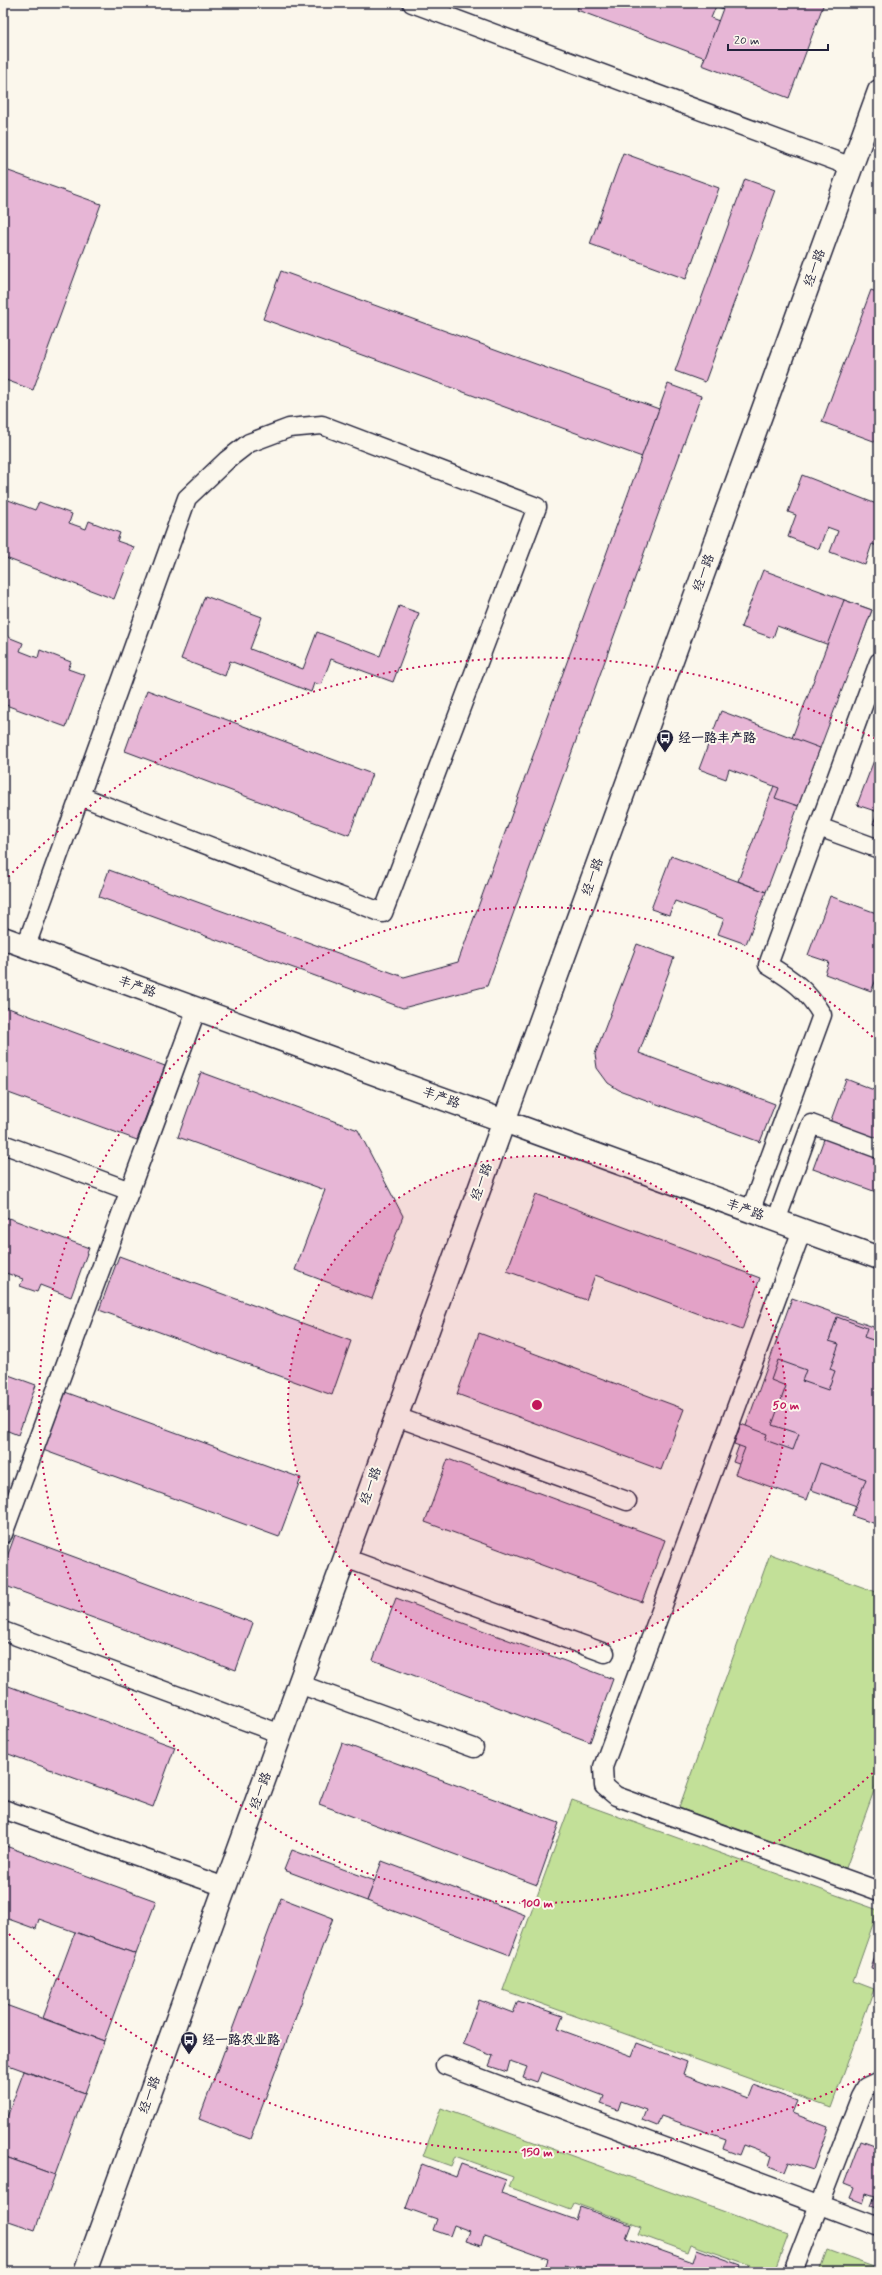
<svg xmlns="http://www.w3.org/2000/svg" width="882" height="2275" viewBox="0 0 882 2275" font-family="Mynerve,'LXGW WenKai TC',sans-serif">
	<rect width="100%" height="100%" fill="#fbf7ec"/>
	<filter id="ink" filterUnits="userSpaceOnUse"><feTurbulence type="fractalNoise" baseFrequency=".025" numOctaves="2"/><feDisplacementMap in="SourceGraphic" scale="8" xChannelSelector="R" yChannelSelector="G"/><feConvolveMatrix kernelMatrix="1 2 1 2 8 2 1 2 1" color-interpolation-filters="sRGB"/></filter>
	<g filter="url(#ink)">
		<!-- green -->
		<g fill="#c2e098" stroke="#72816a">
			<path d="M770 1554 879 1593V1777L846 1868 679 1808Z"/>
			<path d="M572 1800 878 1910 853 1981 874 1989 831 2108 503 1990Z"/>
			<path d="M441 2108 788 2235 774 2272H748L750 2265 690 2244 687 2252 638 2234 641 2227 574 2203 571 2210 509 2187 513 2177 455 2156 451 2166 423 2156Z"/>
			<path d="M827 2250 879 2269V2272H819Z"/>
		</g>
		<!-- building -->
		<g fill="#e7b6d6" stroke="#22223b">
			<path d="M579 3H729L726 10 716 6 711 18 773 41 759 78 577 10Z"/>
			<path d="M725 3H824L789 98 702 65Z"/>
			<path d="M623 153 719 188 686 279 590 244Z"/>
			<path d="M3 169 101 204 33 390 3 379Z"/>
			<path d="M745 179 775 190 705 382 675 371Z"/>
			<path d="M281 271 659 409 642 457 263 319Z"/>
			<path d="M871 290 879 293V443L822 422Z"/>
			<path d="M668 384 701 396 487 986 403 1008 99 897 109 870 404 977 458 962Z"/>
			<path d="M802 475 879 505V542L877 546 872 544 865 565 830 552 838 531 827 527 819 549 788 537 796 515 788 512Z"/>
			<path d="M3 498 35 510 39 502 72 514 69 523 86 529 89 521 120 533 117 541 134 547 114 599 3 557Z"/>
			<path d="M763 570 872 610 850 668 824 658 829 645 777 626 773 638 741 627Z"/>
			<path d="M205 596 262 617 250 649 303 669 317 632 380 656 399 606 419 613 393 682 331 659 321 685 314 683 311 692 230 661 225 676 181 659Z"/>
			<path d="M844 600 872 610 766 892 738 881Z"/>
			<path d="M3 635 23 643 20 651 38 658 40 650 71 662 68 669 85 675 66 727 3 704Z"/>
			<path d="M147 690 372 774 349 835 125 751Z"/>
			<path d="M721 711 820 748 798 806 775 798 779 788 729 769 726 779 699 769Z"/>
			<path d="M876 755 879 756V826L873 824 878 812 857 805Z"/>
			<path d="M671 856 766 892 746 944 718 934 724 919 675 901 669 915 651 909Z"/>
			<path d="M830 896 879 914V981L876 980 871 991 825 974 829 962 808 955Z"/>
			<path d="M637 944 674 958 639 1053 775 1104 760 1142 619 1090 608 1083 597 1068 595 1054Z"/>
			<path d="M3 1006 165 1066 137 1140 3 1091Z"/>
			<path d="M201 1072 358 1130 403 1216 372 1299 295 1270 325 1190 178 1137Z"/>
			<path d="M846 1079 879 1092V1193L813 1169Z"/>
			<path d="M536 1194 760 1278 742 1330 595 1275 586 1300 507 1271Z"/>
			<path d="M3 1216 89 1248 71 1297 40 1285 37 1292 20 1286 23 1279 3 1272Z"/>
			<path d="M119 1256 351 1341 332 1395 99 1310Z"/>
			<path d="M792 1298 879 1329V1514L733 1462Z"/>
			<path d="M837 1317 867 1328 864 1337 879 1342V1525L852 1516 866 1479 820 1463 807 1500 735 1474 745 1448 734 1444 741 1424 767 1434 765 1440 793 1450 799 1434 772 1425 786 1386 771 1380 778 1360 806 1370 802 1381 828 1390 835 1371 830 1369 839 1344 829 1341Z"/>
			<path d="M479 1333 684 1409 661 1470 457 1394Z"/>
			<path d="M3 1373 36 1385 18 1435 3 1429Z"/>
			<path d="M65 1392 301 1478 279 1537 43 1450Z"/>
			<path d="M448 1459 665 1540 642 1602 425 1522Z"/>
			<path d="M15 1535 253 1623 236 1670 3 1585V1568Z"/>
			<path d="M396 1598 613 1679 590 1742 373 1660Z"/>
			<path d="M3 1684 175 1747 153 1807 3 1752Z"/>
			<path d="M342 1743 559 1823 537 1885 319 1804Z"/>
			<path d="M3 1845 156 1901 136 1954 39 1919 36 1929 3 1917Z"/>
			<path d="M292 1850 375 1881 367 1901 284 1870Z"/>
			<path d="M382 1861 525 1915 510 1955 367 1901Z"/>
			<path d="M281 1898 333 1918 250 2139 199 2119Z"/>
			<path d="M75 1932 136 1954 104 2041 43 2018Z"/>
			<path d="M879 1946V1970L871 1968Z"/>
			<path d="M479 2000 513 2013 518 2001 563 2016 558 2029 632 2056 637 2043 687 2062 683 2074 749 2098 754 2085 797 2101 792 2113 828 2127 813 2170 788 2162 784 2172 769 2166 772 2156 743 2145 739 2155 723 2149 726 2139 661 2116 657 2126 642 2120 646 2110 621 2101 618 2110 601 2104 604 2096 541 2072 537 2082 523 2077 527 2067 510 2061 507 2072 489 2066 493 2056 463 2044Z"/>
			<path d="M3 2004 104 2041 85 2093 3 2063Z"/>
			<path d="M24 2071 85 2093 55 2175 3 2156V2128Z"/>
			<path d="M860 2141 879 2148V2209L871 2206 875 2196 866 2193 863 2203 850 2198 854 2188 844 2184Z"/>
			<path d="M3 2156 55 2175 35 2230 3 2219Z"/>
			<path d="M422 2164 456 2177 461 2164 506 2180 501 2193 576 2220 580 2207 631 2225 626 2238 693 2262 697 2249 741 2265 738 2272H584L565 2265 562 2272H556L545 2268 548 2259 484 2236 481 2246 466 2241 470 2231 454 2225 450 2236 433 2230 437 2219 406 2208Z"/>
		</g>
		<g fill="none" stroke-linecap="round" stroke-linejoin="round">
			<defs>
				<g id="lane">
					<path d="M412 3 852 167"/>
					<path d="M819 827 879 849"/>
					<path d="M26 946 187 498 227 460 249 443 289 428 322 425 537 507 383 913 80 796"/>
					<path d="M3 1144 130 1191"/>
					<path d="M750 1212 822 1015C807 990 793 980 768 965L879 662"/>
					<path d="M776 1221 811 1124 879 1149"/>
					<path d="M802 1230 603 1767 604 1786 616 1796 879 1891"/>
					<path d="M397 1417 627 1501"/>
					<path d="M3 1534 197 1008"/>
					<path d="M345 1558 605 1653"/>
					<path d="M3 1631 281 1734"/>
					<path d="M299 1684 474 1748"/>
					<path d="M3 1809 225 1887"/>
					<path d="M445 2065 879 2227"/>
					<path d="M793 2272 861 2096 866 2087 879 2081"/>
				</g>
				<path id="street" d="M85 2272 879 91"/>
				<path id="secondary" d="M3 938 879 1258"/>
			</defs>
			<!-- lane casing -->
			<use href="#lane" stroke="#22223b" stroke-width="21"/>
			<!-- street casing -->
			<use href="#street" stroke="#22223b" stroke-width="25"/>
			<!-- secondary casing -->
			<use href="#secondary" stroke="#22223b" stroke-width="25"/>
			<!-- lane -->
			<use href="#lane" stroke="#fbf7ec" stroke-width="18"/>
			<!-- street -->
			<use href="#street" stroke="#fbf7ec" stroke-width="22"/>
			<!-- secondary -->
			<use href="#secondary" stroke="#fbf7ec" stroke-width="22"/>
		</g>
	</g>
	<!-- distance rings -->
	<circle cx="537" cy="1405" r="249" fill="#c2185b" fill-opacity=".12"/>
	<g fill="none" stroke="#c2185b" stroke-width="2" stroke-dasharray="2 4">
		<circle cx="537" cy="1405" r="249"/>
		<path d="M877 1769A498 498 0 1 1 877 1041"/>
		<path d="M876 2071A747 747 0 0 1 4 1929M4 881A747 747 0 0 1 876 739"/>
	</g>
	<!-- icons -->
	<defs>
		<symbol id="bus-pin" viewBox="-11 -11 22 30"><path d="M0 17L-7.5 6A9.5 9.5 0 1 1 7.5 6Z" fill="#22223b" stroke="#fbf7ec"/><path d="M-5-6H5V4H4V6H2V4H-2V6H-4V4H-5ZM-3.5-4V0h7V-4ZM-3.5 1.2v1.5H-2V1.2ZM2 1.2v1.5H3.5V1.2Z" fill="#fff"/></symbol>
	</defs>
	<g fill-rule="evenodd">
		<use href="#bus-pin" x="655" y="728" width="20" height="27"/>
		<use href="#bus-pin" x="179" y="2030" width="20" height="27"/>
	</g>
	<g text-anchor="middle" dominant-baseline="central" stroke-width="4" stroke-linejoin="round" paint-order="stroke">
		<!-- street labels -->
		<g font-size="13" fill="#22223b" stroke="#fbf7ec">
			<text transform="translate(815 268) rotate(-70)">经一路</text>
			<text transform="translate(704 573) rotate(-70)">经一路</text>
			<text transform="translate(593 877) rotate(-70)">经一路</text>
			<text transform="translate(137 987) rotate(20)">丰产路</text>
			<text transform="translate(441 1098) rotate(20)">丰产路</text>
			<text transform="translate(482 1182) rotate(-70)">经一路</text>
			<text transform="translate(745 1210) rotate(20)">丰产路</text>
			<text transform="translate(371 1486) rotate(-70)">经一路</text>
			<text transform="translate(261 1791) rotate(-70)">经一路</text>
			<text transform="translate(150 2095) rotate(-70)">经一路</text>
		</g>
		<!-- poi labels -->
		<g font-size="13" font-weight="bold" fill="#22223b" stroke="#fbf7ec" text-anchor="start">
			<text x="678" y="738">经一路丰产路</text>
			<text x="202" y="2040">经一路农业路</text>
		</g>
	</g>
	<circle cx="537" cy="1405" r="6" fill="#c2185b" stroke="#fbf7ec" stroke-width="2"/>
	<g font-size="12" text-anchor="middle" font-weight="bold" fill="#c2185b" stroke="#fbf7ec" stroke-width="4" stroke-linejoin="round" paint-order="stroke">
		<text x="786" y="1409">50 m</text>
		<text x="537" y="1907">100 m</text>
		<text x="537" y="2156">150 m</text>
	</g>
	<!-- margin -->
	<rect width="882" height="2275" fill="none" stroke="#fbf7ec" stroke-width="16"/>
	<rect x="8" y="8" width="866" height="2259" fill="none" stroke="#22223b" stroke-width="1.5" filter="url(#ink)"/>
	<!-- scale -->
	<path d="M728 44v6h100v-6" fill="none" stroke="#22223b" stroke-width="2"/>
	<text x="734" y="44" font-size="12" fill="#22223b" stroke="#fbf7ec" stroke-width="3" paint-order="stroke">20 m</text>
</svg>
